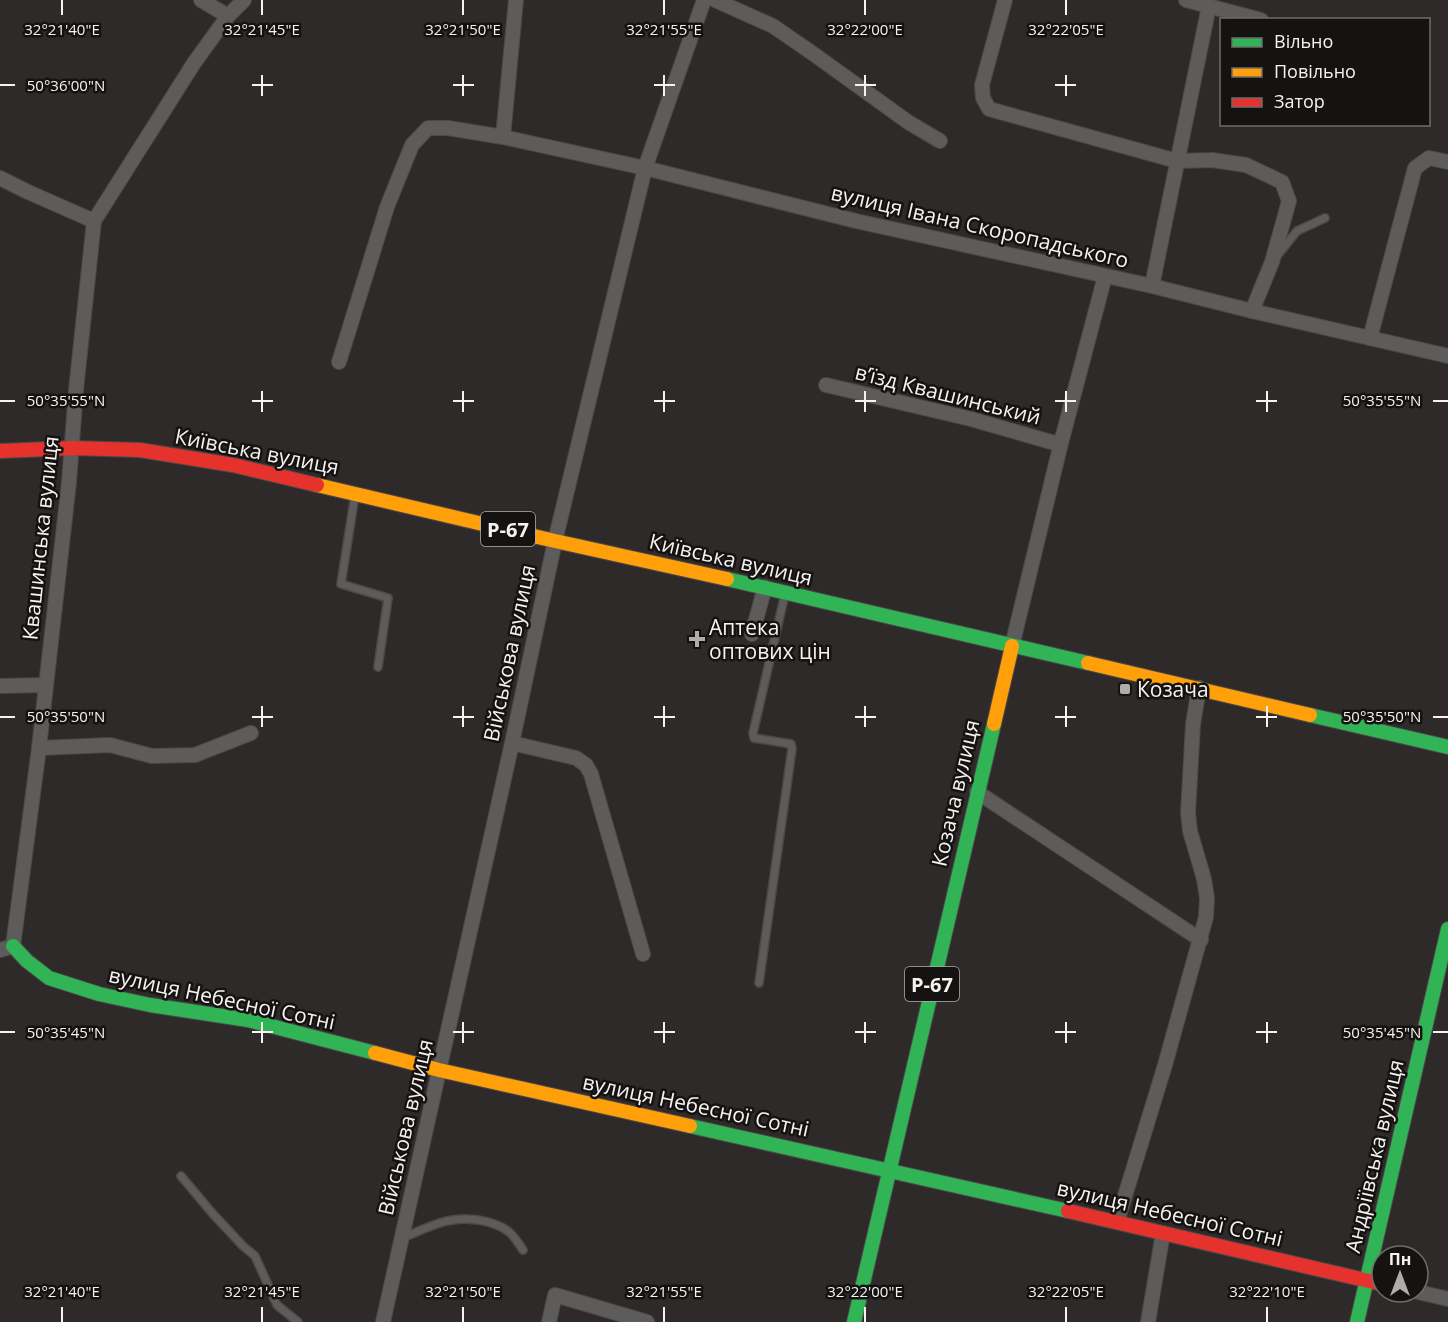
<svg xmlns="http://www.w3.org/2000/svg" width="1448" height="1322" viewBox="0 0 1448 1322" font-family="'Open Sans',sans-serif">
	<rect width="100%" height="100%" fill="#2e2a2a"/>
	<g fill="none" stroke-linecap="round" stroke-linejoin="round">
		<defs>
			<g id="lane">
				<path d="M1277 256 1297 231 1325 218"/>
				<path d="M355 495 341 584 388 598 378 667"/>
				<path d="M759 983 792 749 791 744 754 738 753 733 785 594"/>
				<path d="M181 1176 213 1214 243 1246 255 1256 277 1305 298 1322"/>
				<path d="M403 1238C432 1225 455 1213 488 1222 495 1224 503 1227 509 1232 515 1237 519 1244 523 1250"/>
			</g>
			<g id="street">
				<path d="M201 0 228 16"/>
				<path d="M715 0 773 26 815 55 908 122 940 141"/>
				<path d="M1005 0 982 85 983 98 989 109 1177 161 1212 160 1246 165 1282 182 1289 201 1272 262 1252 311"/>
				<path d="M1186 0 1261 20"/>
				<path d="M503 137 516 0"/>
				<path d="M0 178 28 192 94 221"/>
				<path d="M1152 286 1209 6"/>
				<path d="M1370 338 1415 168 1429 158 1448 162"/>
				<path d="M339 362 387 207 412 145 428 128H448L503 137 645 168 856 221 1152 286 1252 311 1448 356"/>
				<path d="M826 385 971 419 1051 442 1061 443"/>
				<path d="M752 634 765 587"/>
				<path d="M1012 646 1061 443 1105 276"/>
				<path d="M0 686 45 685"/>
				<path d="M512 743 576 758 586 765 591 774 643 954"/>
				<path d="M39 748 110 745 152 756 195 755 251 733"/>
				<path d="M977 792 1201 940"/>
				<path d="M0 950 13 946 39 748 69 482 76 390 94 221 194 63 228 16 244 0"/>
				<path d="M1117 1222 1165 1065 1206 917 1207 898 1204 879 1190 831 1188 813 1193 724 1199 688"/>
				<path d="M1418 1292 1448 1299"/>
				<path d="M383 1322 512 743 555 541 645 168 704 0"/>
				<path d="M549 1322 555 1295 647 1322"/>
				<path d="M1148 1322 1163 1233"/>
			</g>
			<g id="fast">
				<path d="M727 579 1088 663"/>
				<path d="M1310 715 1448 747"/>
				<path d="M13 946 27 961 49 978 99 994 150 1005 248 1020 375 1053"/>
				<path d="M690 1126 1068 1211"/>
				<path d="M854 1322 994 724"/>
				<path d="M1357 1322 1448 929"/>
			</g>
			<g id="slow">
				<path d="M317 485 555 541 727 579"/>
				<path d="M1088 663 1310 715"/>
				<path d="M994 724 1012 646"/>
				<path d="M375 1053 439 1070 690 1126"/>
			</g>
			<g id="jam">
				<path d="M0 451 72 448 140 450 233 465 317 485"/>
				<path d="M1068 1211 1382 1284"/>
			</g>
		</defs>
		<!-- lane casing -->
		<use href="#lane" stroke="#4c4848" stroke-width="10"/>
		<!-- street casing -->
		<use href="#street" stroke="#4c4848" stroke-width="16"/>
		<!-- fast casing -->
		<use href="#fast" stroke="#4c4848" stroke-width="16"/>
		<!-- slow casing -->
		<use href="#slow" stroke="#4c4848" stroke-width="16"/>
		<!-- jam casing -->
		<use href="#jam" stroke="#4c4848" stroke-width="16"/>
		<!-- lane -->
		<use href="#lane" stroke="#5e5b5b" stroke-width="7"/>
		<!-- street -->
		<use href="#street" stroke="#5e5b5b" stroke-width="14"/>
		<!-- fast -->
		<use href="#fast" stroke="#30b455" stroke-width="14"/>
		<!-- slow -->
		<use href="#slow" stroke="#ff9f0a" stroke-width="14"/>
		<!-- jam -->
		<use href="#jam" stroke="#e5322d" stroke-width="14"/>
	</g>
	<!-- ticks -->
	<path fill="none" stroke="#f7f2f2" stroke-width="2" d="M62 0V15M262 0V15M463 0V15M664 0V15M865 0V15M1066 0V15M262 75V96M463 75V96M664 75V96M865 75V96M1066 75V96M0 85H15M252 85H273M453 85H474M654 85H675M855 85H876M1055 85H1076M262 391V412M463 391V412M664 391V412M865 391V412M1066 391V412M1267 391V412M0 401H15M252 401H273M453 401H474M654 401H675M855 401H876M1055 401H1076M1256 401H1277M1433 401H1448M262 706V727M463 706V727M664 706V727M865 706V727M1066 706V727M1267 706V727M0 717H15M252 717H273M453 717H474M654 717H675M855 717H876M1055 717H1076M1256 717H1277M1433 717H1448M262 1022V1043M463 1022V1043M664 1022V1043M865 1022V1043M1066 1022V1043M1267 1022V1043M0 1032H15M252 1032H273M453 1032H474M654 1032H675M855 1032H876M1055 1032H1076M1256 1032H1277M1433 1032H1448M62 1307V1322M262 1307V1322M463 1307V1322M664 1307V1322M865 1307V1322M1066 1307V1322M1267 1307V1322"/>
	<!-- markers -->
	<g fill="#b1acac" stroke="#151212" stroke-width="2">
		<path d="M694 630h6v6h6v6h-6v6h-6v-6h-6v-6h6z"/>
		<rect x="1119" y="683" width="12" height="12" rx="3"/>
	</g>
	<g text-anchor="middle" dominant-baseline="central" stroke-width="5" stroke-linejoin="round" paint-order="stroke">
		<!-- shield labels -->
		<g fill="#151212" stroke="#b3afaf" stroke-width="1.5">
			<rect x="481" y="512" width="54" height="34" rx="4.5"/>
			<rect x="905" y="967" width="54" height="34" rx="4.5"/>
		</g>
		<g font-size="20" font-weight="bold" fill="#f7f2f2">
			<text x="508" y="529">Р-67</text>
			<text x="932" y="984">Р-67</text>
		</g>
		<!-- street labels -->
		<g font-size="21" fill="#f7f2f2" stroke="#151212">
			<text transform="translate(980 226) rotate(13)">вулиця Івана Скоропадського</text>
			<text transform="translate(948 394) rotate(14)">в’їзд Квашинський</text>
			<text transform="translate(257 451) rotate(11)">Київська вулиця</text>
			<text transform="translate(40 538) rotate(-84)">Квашинська вулиця</text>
			<text transform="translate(731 559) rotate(13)">Київська вулиця</text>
			<text transform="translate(509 653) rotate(-78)">Військова вулиця</text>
			<text transform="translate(955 793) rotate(-77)">Козача вулиця</text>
			<text transform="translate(222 998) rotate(12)">вулиця Небесної Сотні</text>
			<text transform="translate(696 1105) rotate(12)">вулиця Небесної Сотні</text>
			<text transform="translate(405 1127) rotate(-77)">Військова вулиця</text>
			<text transform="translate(1374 1156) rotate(-77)">Андріївська вулиця</text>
			<text transform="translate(1170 1213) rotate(13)">вулиця Небесної Сотні</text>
		</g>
		<!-- poi labels -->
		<g font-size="21" fill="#f7f2f2" stroke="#151212" text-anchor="start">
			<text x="709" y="627">Аптека<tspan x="709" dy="24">оптових цін</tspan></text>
			<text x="1137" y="689">Козача</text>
		</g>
	</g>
	<g font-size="15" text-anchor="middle" fill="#f7f2f2" stroke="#151212" stroke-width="5" stroke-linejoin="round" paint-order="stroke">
		<text x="62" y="35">32°21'40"E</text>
		<text x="262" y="35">32°21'45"E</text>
		<text x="463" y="35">32°21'50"E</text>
		<text x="664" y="35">32°21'55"E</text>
		<text x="865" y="35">32°22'00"E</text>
		<text x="1066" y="35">32°22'05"E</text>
		<text x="66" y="91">50°36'00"N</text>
		<text x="66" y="406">50°35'55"N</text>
		<text x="1382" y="406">50°35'55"N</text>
		<text x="66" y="722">50°35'50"N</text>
		<text x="1382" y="722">50°35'50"N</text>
		<text x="66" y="1038">50°35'45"N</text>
		<text x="1382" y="1038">50°35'45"N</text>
		<text x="62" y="1297">32°21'40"E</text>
		<text x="262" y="1297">32°21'45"E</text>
		<text x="463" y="1297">32°21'50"E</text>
		<text x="664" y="1297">32°21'55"E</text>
		<text x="865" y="1297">32°22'00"E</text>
		<text x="1066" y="1297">32°22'05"E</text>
		<text x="1267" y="1297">32°22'10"E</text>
	</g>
	<!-- legend -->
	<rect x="1220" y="18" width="210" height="108" fill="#151212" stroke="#6f6c6c" stroke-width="1.5"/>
	<rect x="1232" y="38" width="30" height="9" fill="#30b455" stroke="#6f6c6c" stroke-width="1.5"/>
	<text x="1274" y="48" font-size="18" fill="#f7f2f2">Вільно</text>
	<rect x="1232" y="68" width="30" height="9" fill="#ff9f0a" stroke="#6f6c6c" stroke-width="1.5"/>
	<text x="1274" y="78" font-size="18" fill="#f7f2f2">Повільно</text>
	<rect x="1232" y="98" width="30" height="9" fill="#e5322d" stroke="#6f6c6c" stroke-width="1.5"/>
	<text x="1274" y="108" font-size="18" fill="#f7f2f2">Затор</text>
	<!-- north arrow -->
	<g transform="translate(1400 1274)"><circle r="28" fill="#151212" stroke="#6f6c6c" stroke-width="1.5"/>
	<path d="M0-4.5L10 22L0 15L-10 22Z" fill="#b1acac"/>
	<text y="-9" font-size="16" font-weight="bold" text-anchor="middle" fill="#f7f2f2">Пн</text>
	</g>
</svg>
